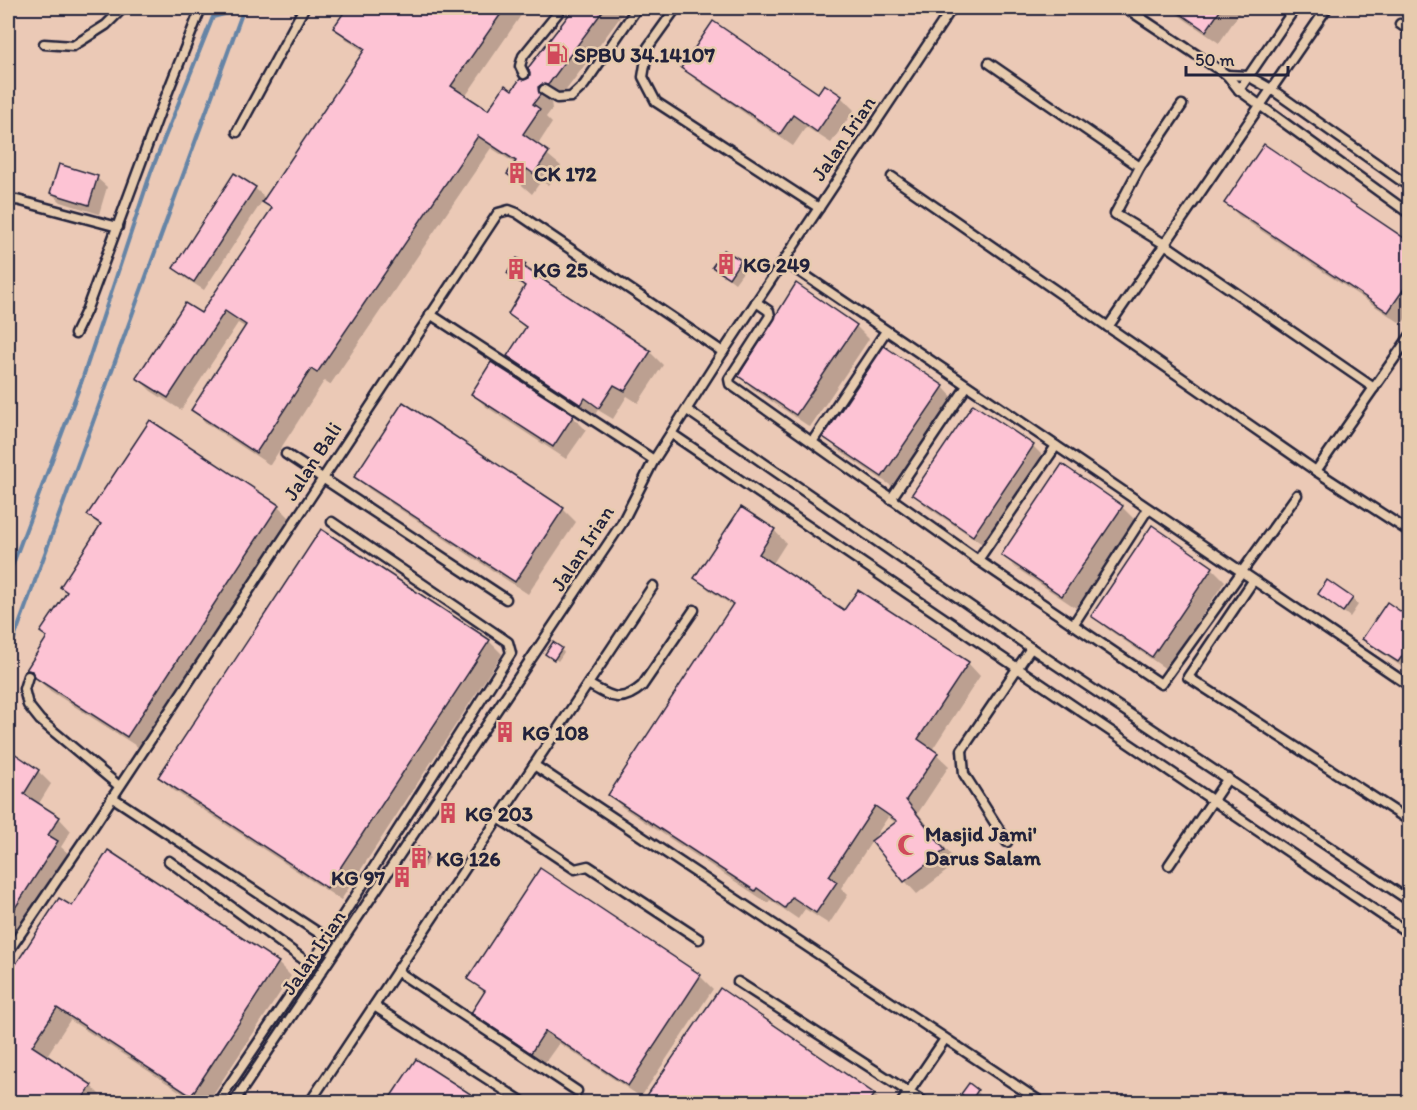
<svg xmlns="http://www.w3.org/2000/svg" width="1417" height="1110" viewBox="0 0 1417 1110" font-family="Itim,sans-serif">
	<rect width="100%" height="100%" fill="#ebc9b6"/>
	<filter id="ink" filterUnits="userSpaceOnUse"><feTurbulence type="fractalNoise" baseFrequency=".0167" numOctaves="2"/><feDisplacementMap in="SourceGraphic" scale="12" xChannelSelector="R" yChannelSelector="G"/><feConvolveMatrix kernelMatrix="1 2 1 2 8 2 1 2 1" color-interpolation-filters="sRGB"/></filter>
	<g filter="url(#ink)">
		<!-- shadow -->
		<g fill="#0003">
			<path d="M349 8H526L465 97 488 112 530 79V69L576 8H627L561 97H555L551 101 552 109 546 117 552 123 537 146 561 166 548 185 541 181 532 194 509 174 516 164 491 148 330 385 324 381 270 465 206 423 193 410 246 328 238 323 181 410 151 391 138 378 201 315 273 210 263 200 204 290 185 278 175 268 255 188 266 199 365 52 348 41 335 27Z"/>
			<path d="M1168 8H1243L1219 43Z"/>
			<path d="M683 67 819 95 841 97 854 110 831 143 806 127 793 146 696 80Z"/>
			<path d="M97 178 107 187 99 214 61 202 51 193Z"/>
			<path d="M1226 203 1410 243V312L1402 324 1239 216Z"/>
			<path d="M740 262 746 268 735 283 714 267Z"/>
			<path d="M525 265 537 277 650 352 663 365 638 403 627 396 613 419 598 410 594 416 522 369 509 356 526 329 510 314 525 288 509 273Z"/>
			<path d="M796 286 856 326 869 339 810 427 753 389 740 376Z"/>
			<path d="M943 387 956 401 896 489 838 450 825 436Z"/>
			<path d="M472 393 573 417 586 430 566 459 485 406Z"/>
			<path d="M973 406 1033 446 1046 459 987 547 927 507 914 494Z"/>
			<path d="M150 422 278 506 291 519 141 749 49 690 28 670 48 639 42 632 68 593 62 587 101 527 89 515Z"/>
			<path d="M356 476 563 509 576 522 528 594 369 489Z"/>
			<path d="M1122 507 1135 520 1076 608 1016 568 1003 555Z"/>
			<path d="M774 530 786 543 772 565 844 612 968 663 980 676 932 750 949 766 918 813 957 863 917 894 905 881 873 841 896 823 888 817 841 888 848 895 829 924 805 909 798 919 770 900 768 903 622 807 610 795 733 606 709 590 696 578Z"/>
			<path d="M1212 568 1225 581 1166 669 1106 628 1093 615Z"/>
			<path d="M1320 594 1352 599 1358 605 1350 617Z"/>
			<path d="M1410 619V669L1408 671 1374 648 1364 638Z"/>
			<path d="M489 641 502 654 341 900 173 790 160 777Z"/>
			<path d="M561 650 564 652 558 661 550 656Z"/>
			<path d="M8 751 38 771 51 784 38 805 59 818 71 831 61 847 70 855 8 951Z"/>
			<path d="M418 850 430 858 423 869 413 863Z"/>
			<path d="M59 900 72 908 278 963 291 976 208 1102H196L70 1020 46 1057 91 1086 104 1099 101 1102H8V979Z"/>
			<path d="M700 976 713 989 641 1097 559 1043 544 1064 486 1025 473 1012 485 994 469 978Z"/>
			<path d="M416 1061 480 1102H389Z"/>
			<path d="M969 1085 980 1094 974 1102 965 1097Z"/>
			<path d="M874 1095 882 1102H653L647 1097Z"/>
		</g>
		<g fill="none" stroke-linecap="round" stroke-linejoin="round">
			<!-- stream -->
			<g stroke="#6584a6" stroke-width="4">
				<path d="M8 577 82 380 151 172 213 17 243 9"/>
				<path d="M8 655 244 8"/>
			</g>
		</g>
		<!-- building -->
		<g fill="#fdc3d4" stroke="#22223b" stroke-width="1.5">
			<path d="M347 8H505L451 86 488 110 505 85 512 90 520 79 524 80 529 78 530 74 528 68 574 8H605L548 85 542 84 538 87 540 95 533 104 540 109 523 134 549 152 534 174 527 169 518 182 507 174 516 161 478 136 317 373 311 369 256 453 191 410 246 325 225 311 168 398 136 378 185 303 201 313 272 208 262 202 365 49 333 28Z"/>
			<path d="M1172 8H1222L1206 31Z"/>
			<path d="M713 21 818 93 824 84 842 96 817 132 793 115 780 134 681 68Z"/>
			<path d="M1264 144 1410 242V280L1388 312 1224 203Z"/>
			<path d="M59 164 98 176 89 205 50 193Z"/>
			<path d="M234 173 256 187 194 282 173 268Z"/>
			<path d="M724 250 741 260 729 278 712 267Z"/>
			<path d="M517 258 526 264 524 267 651 351 625 391 614 385 599 408 585 398 581 405 507 356 526 327 508 314 525 286 507 273Z"/>
			<path d="M796 283 857 325 796 415 738 376Z"/>
			<path d="M884 346 944 386 882 477 823 437Z"/>
			<path d="M491 362 574 415 553 447 471 394Z"/>
			<path d="M403 402 564 508 515 582 354 477Z"/>
			<path d="M973 404 1034 445 973 536 912 494Z"/>
			<path d="M150 420 279 505 127 737 34 677 32 671 26 670 47 637 40 632 67 592 60 587 101 524 87 515Z"/>
			<path d="M1062 464 1123 506 1062 596 1001 555Z"/>
			<path d="M741 507 775 529 759 554 844 610 858 590 969 662 918 739 938 753 906 800 945 850 904 882 871 841 897 821 875 806 829 876 837 882 816 913 792 897 785 908 757 888 755 891 608 795 733 604 694 578Z"/>
			<path d="M1152 525 1213 567 1152 657 1091 616Z"/>
			<path d="M321 529 490 640 327 888 158 777Z"/>
			<path d="M1327 580 1353 598 1343 612 1318 594Z"/>
			<path d="M1387 602 1410 618V645L1398 662 1362 639Z"/>
			<path d="M553 642 562 648 554 660 545 654Z"/>
			<path d="M8 749 39 770 24 794 60 817 48 835 58 841 8 919Z"/>
			<path d="M418 847 428 854 420 868 409 861Z"/>
			<path d="M108 850 279 962 191 1096 57 1008 32 1046 92 1085 80 1102H8V976L59 898 72 906Z"/>
			<path d="M540 868 701 975 628 1086 545 1031 531 1053 471 1013 485 991 467 979Z"/>
			<path d="M720 988 875 1094 869 1102H653L646 1097Z"/>
			<path d="M416 1059 483 1102H387Z"/>
			<path d="M969 1083 978 1090 971 1101 961 1094Z"/>
		</g>
		<g fill="none" stroke-linecap="round" stroke-linejoin="round">
			<defs>
				<g id="lane">
					<path d="M676 8 648 47 643 77 656 102 819 208"/>
					<path d="M1126 8 1227 75 1239 90 1410 214"/>
					<path d="M1400 24 1410 31"/>
					<path d="M44 44 73 46 106 25 123 8"/>
					<path d="M989 63 1140 167"/>
					<path d="M524 74 520 66 523 56 562 8"/>
					<path d="M1227 75 1248 76 1271 89 1410 187"/>
					<path d="M544 90 557 98 571 97 584 85 637 8"/>
					<path d="M1239 90 1295 8"/>
					<path d="M1182 105 1140 167 1115 214 1166 245 1374 388"/>
					<path d="M237 132 304 8"/>
					<path d="M892 177 1316 471 1410 532"/>
					<path d="M8 201 17 200 118 227"/>
					<path d="M784 261 1410 686"/>
					<path d="M756 302 769 311 770 316 729 379 730 384 978 560"/>
					<path d="M430 314 654 460"/>
					<path d="M1108 327 1327 8"/>
					<path d="M75 334 86 311 159 114 201 8"/>
					<path d="M687 410 1031 648 1410 901"/>
					<path d="M672 434 1410 934"/>
					<path d="M812 442 886 331"/>
					<path d="M1056 446 978 560 1161 684 1297 495"/>
					<path d="M286 454 506 599"/>
					<path d="M1316 471 1410 336"/>
					<path d="M891 499 967 386"/>
					<path d="M1253 581 1188 677 1410 821"/>
					<path d="M1073 625 1148 509"/>
					<path d="M28 676 24 689 28 705 40 720 119 786"/>
					<path d="M588 684C610 696 620 705 642 686L694 610"/>
					<path d="M534 765 1041 1102"/>
					<path d="M112 797 328 939"/>
					<path d="M500 819 575 869 588 866 699 939"/>
					<path d="M1007 842 964 774 962 750 1031 648"/>
					<path d="M169 861 311 965"/>
					<path d="M1169 865 1228 778"/>
					<path d="M8 952 93 827 498 213 509 210 517 213 723 352"/>
					<path d="M397 971 577 1091"/>
					<path d="M738 982 924 1102"/>
					<path d="M374 1006 523 1102"/>
					<path d="M218 1102 328 939 511 653 508 642 332 522"/>
					<path d="M234 1102 622 523 654 460 723 352 952 8"/>
					<path d="M310 1102 653 586"/>
					<path d="M902 1102 945 1039"/>
				</g>
			</defs>
			<!-- lane casing -->
			<use href="#lane" stroke="#22223b" stroke-width="13"/>
			<!-- lane -->
			<use href="#lane" stroke="#e7cbae" stroke-width="8"/>
		</g>
	</g>
	<!-- icons -->
	<defs>
		<symbol id="fuel-bare" viewBox="-9 -9 18 18"><path d="M-5.5-6h7V0h2V4h1.3V-2.5L3-4.5l.8-.8L6-3V5H2.5V1h-1V6h-7ZM-4.2-4.7v3.2H.2V-4.7Z" fill="#d1495b" stroke="#e7cbae" stroke-width="2.5" paint-order="stroke"/></symbol>
		<symbol id="building-bare" viewBox="-9 -9 18 18"><path d="M-4-6H4V6H1V3H-1V6H-4ZM-2.5-4.3h1.7v1.8h-1.7ZM.8-4.3h1.7v1.8H.8ZM-2.5-1h1.7V.8h-1.7ZM.8-1h1.7V.8H.8Z" fill="#d1495b" stroke="#e7cbae" stroke-width="2.5" paint-order="stroke"/></symbol>
		<symbol id="mosque-bare" viewBox="-9 -9 18 18"><path d="M3.5-4.9A6 6 0 1 0 3.5 4.9A5 5 0 1 1 3.5-4.9Z" fill="#d1495b" stroke="#e7cbae" stroke-width="2.5" paint-order="stroke"/></symbol>
	</defs>
	<g fill-rule="evenodd">
		<use href="#fuel-bare" x="542" y="39" width="30" height="30"/>
		<use href="#building-bare" x="502" y="158" width="30" height="30"/>
		<use href="#building-bare" x="711" y="249" width="30" height="30"/>
		<use href="#building-bare" x="501" y="254" width="30" height="30"/>
		<use href="#building-bare" x="490" y="717" width="30" height="30"/>
		<use href="#building-bare" x="433" y="798" width="30" height="30"/>
		<use href="#mosque-bare" x="893" y="830" width="30" height="30"/>
		<use href="#building-bare" x="404" y="843" width="30" height="30"/>
		<use href="#building-bare" x="387" y="862" width="30" height="30"/>
	</g>
	<g text-anchor="middle" dominant-baseline="central" stroke-width="5" stroke-linejoin="round" paint-order="stroke">
		<!-- poi labels -->
		<g font-size="21" font-weight="bold" fill="#22223b" stroke="#e7cbae" text-anchor="start">
			<text x="574" y="54">SPBU 34.14107</text>
			<text x="534" y="173">CK 172</text>
			<text x="743" y="264">KG 249</text>
			<text x="533" y="269">KG 25</text>
			<text x="522" y="732">KG 108</text>
			<text x="465" y="813">KG 203</text>
			<text x="925" y="833">Masjid Jami'<tspan x="925" dy="24">Darus Salam</tspan></text>
			<text x="436" y="858">KG 126</text>
			<text x="385" y="877" text-anchor="end">KG 97</text>
		</g>
		<!-- street labels -->
		<g font-size="21" fill="#22223b" stroke="#e7cbae">
			<text transform="translate(843 138) rotate(-56)">Jalan Irian</text>
			<text transform="translate(312 461) rotate(-57)">Jalan Bali</text>
			<text transform="translate(582 548) rotate(-57)">Jalan Irian</text>
			<text transform="translate(313 952) rotate(-56)">Jalan Irian</text>
		</g>
	</g>
	<!-- margin -->
	<rect width="1417" height="1110" fill="none" stroke="#e7cbae" stroke-width="30"/>
	<rect x="15" y="15" width="1387" height="1080" fill="none" stroke="#22223b" stroke-width="2" filter="url(#ink)"/>
	<!-- scale -->
	<path d="M1186 66v9h102v-9" fill="none" stroke="#22223b" stroke-width="3"/>
	<text x="1195" y="66" font-size="18" fill="#22223b" stroke="#e7cbae" stroke-width="4.5" paint-order="stroke">50 m</text>
</svg>
